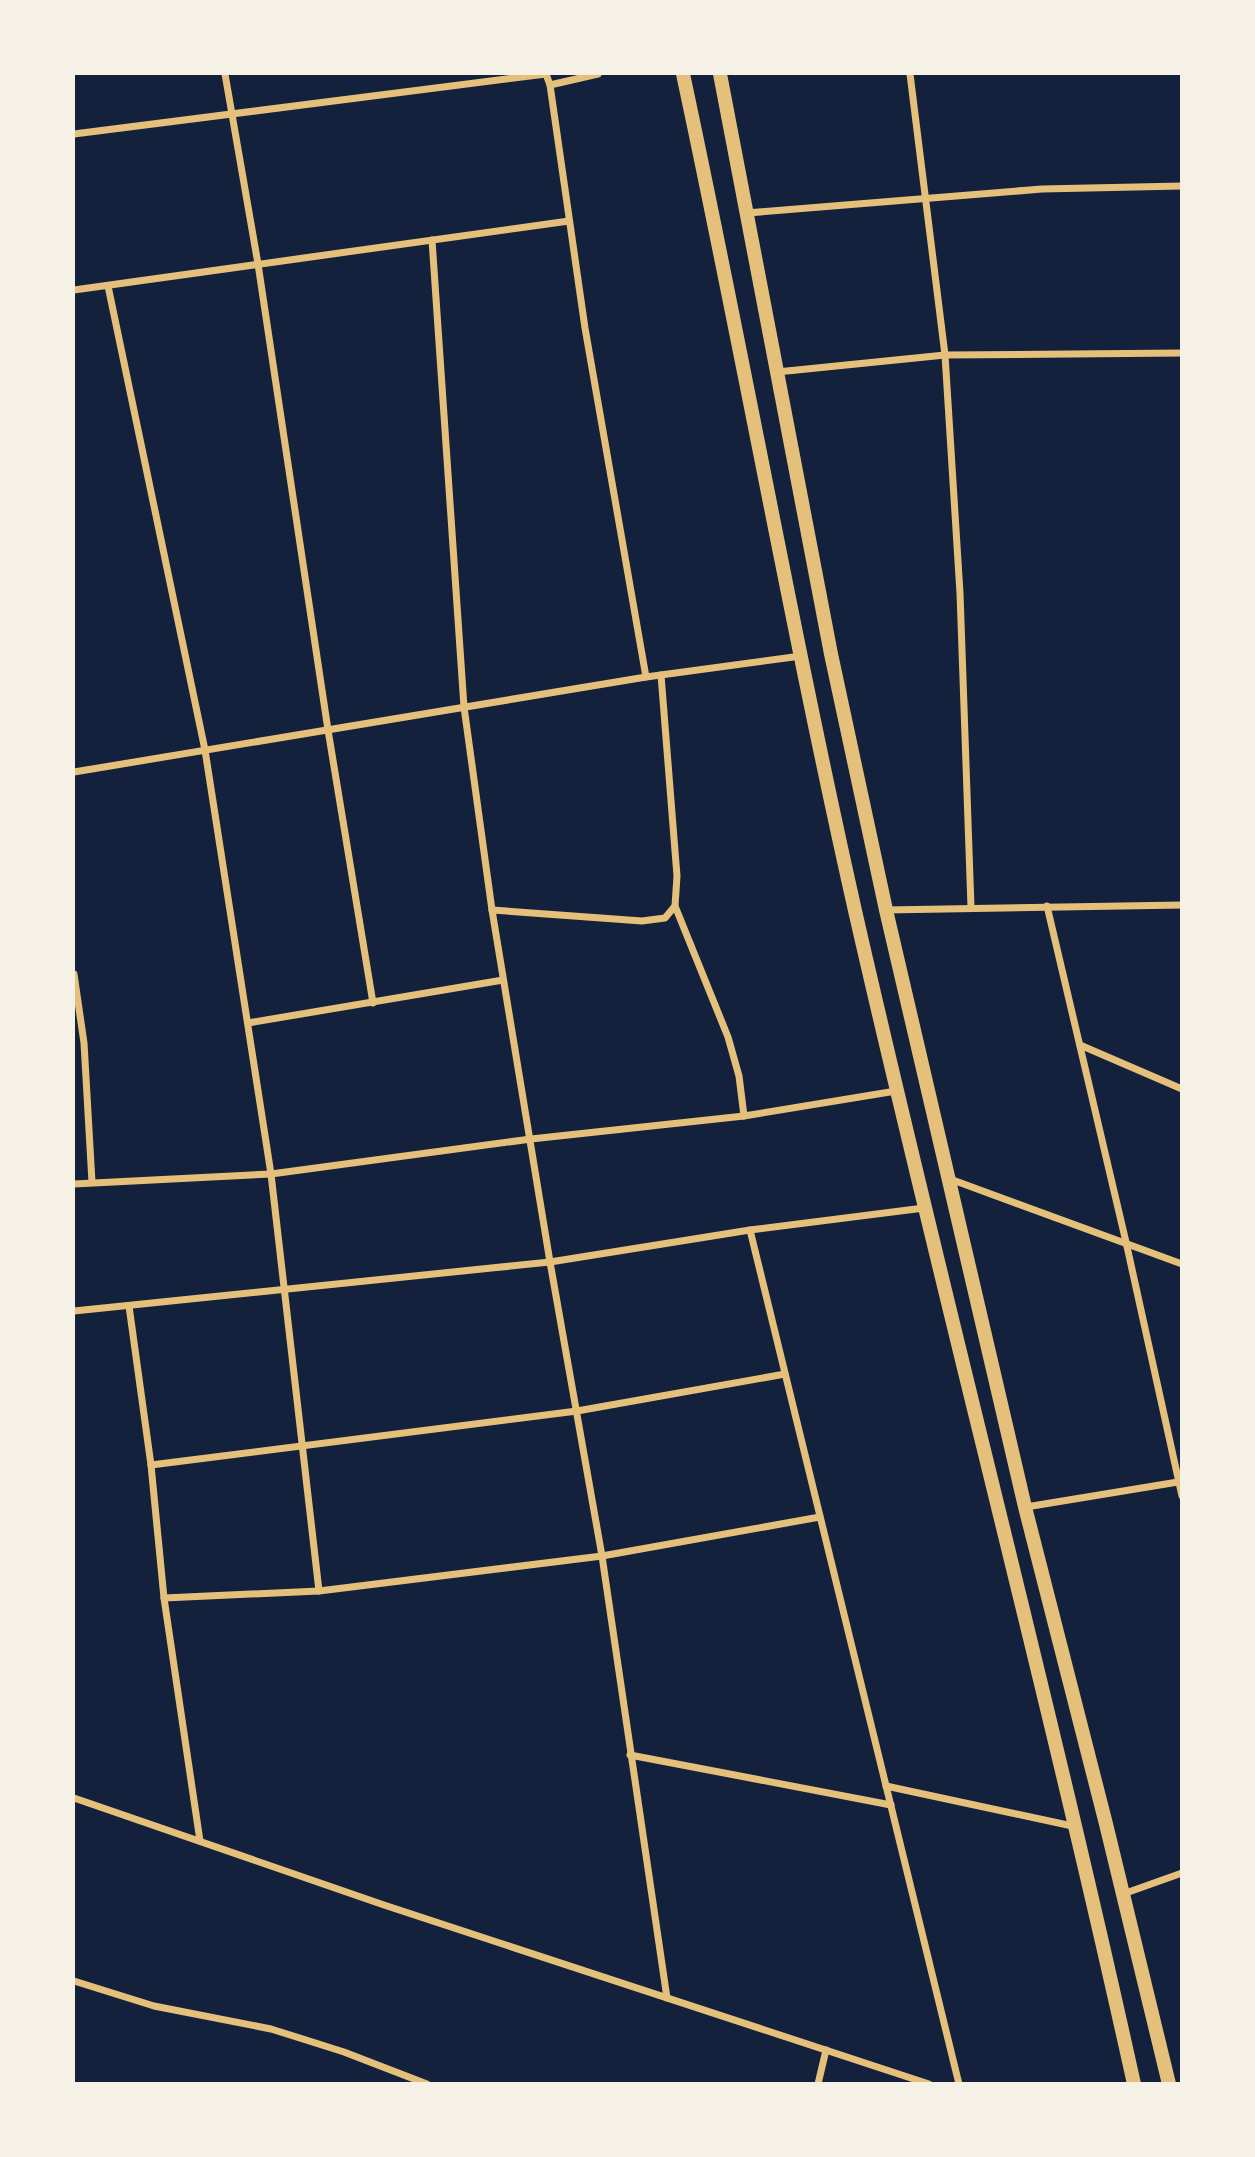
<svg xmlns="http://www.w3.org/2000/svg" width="1255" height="2157" viewBox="0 0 1255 2157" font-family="'Playfair Display',serif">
	<rect width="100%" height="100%" fill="#14213d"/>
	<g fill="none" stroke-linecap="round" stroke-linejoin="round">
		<!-- minor -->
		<g stroke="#e5c07b" stroke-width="7">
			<path d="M225 74 258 264 328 730 373 1003"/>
			<path d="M546 74 550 85 585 328 646 677"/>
			<path d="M910 74 945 355 960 593 971 907"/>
			<path d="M550 85 598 74"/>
			<path d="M74 134 546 74"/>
			<path d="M747 213 1042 189 1182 186"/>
			<path d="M432 240 464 707 492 910 550 1262 602 1556 667 1998"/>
			<path d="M108 286 205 750 271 1174 319 1591"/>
			<path d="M74 290 569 221"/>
			<path d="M777 372 945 355 1182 353"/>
			<path d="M74 772 646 677 801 656"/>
			<path d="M675 906 728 1037 739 1076 744 1116"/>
			<path d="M1047 906 1126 1242 1182 1496"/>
			<path d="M492 910 642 921 665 918 675 906 677 876 661 675"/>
			<path d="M886 910 1182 905"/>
			<path d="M74 974 84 1043 92 1182"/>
			<path d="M248 1023 503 980"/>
			<path d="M1080 1045 1182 1089"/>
			<path d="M950 1179 1182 1264"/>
			<path d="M74 1184 271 1174 531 1139 744 1116 896 1091"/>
			<path d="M750 1230 959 2084"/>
			<path d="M129 1306 151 1465 164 1598 200 1841"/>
			<path d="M74 1311 550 1262 750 1230 924 1208"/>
			<path d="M151 1465 577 1411 785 1374"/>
			<path d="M1026 1507 1178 1482"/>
			<path d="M164 1598 319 1591 602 1556 820 1517"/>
			<path d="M630 1755 891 1805"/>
			<path d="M886 1786 1077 1827"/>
			<path d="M74 1798 384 1905 929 2084"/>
			<path d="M1123 1894 1182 1873"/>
			<path d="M74 1981 154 2006 271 2029 344 2052 427 2084"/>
			<path d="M818 2084 826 2050"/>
		</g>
		<!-- secondary -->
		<g stroke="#e5c07b" stroke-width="14">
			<path d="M683 74C743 354 793 636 856 915 945 1306 1048 1693 1134 2084"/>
			<path d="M720 74 831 654 886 910 1025 1507 1106 1824 1169 2084"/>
		</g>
	</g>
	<!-- border -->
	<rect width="1255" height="2157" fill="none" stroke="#f6f1e7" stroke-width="150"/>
</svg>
